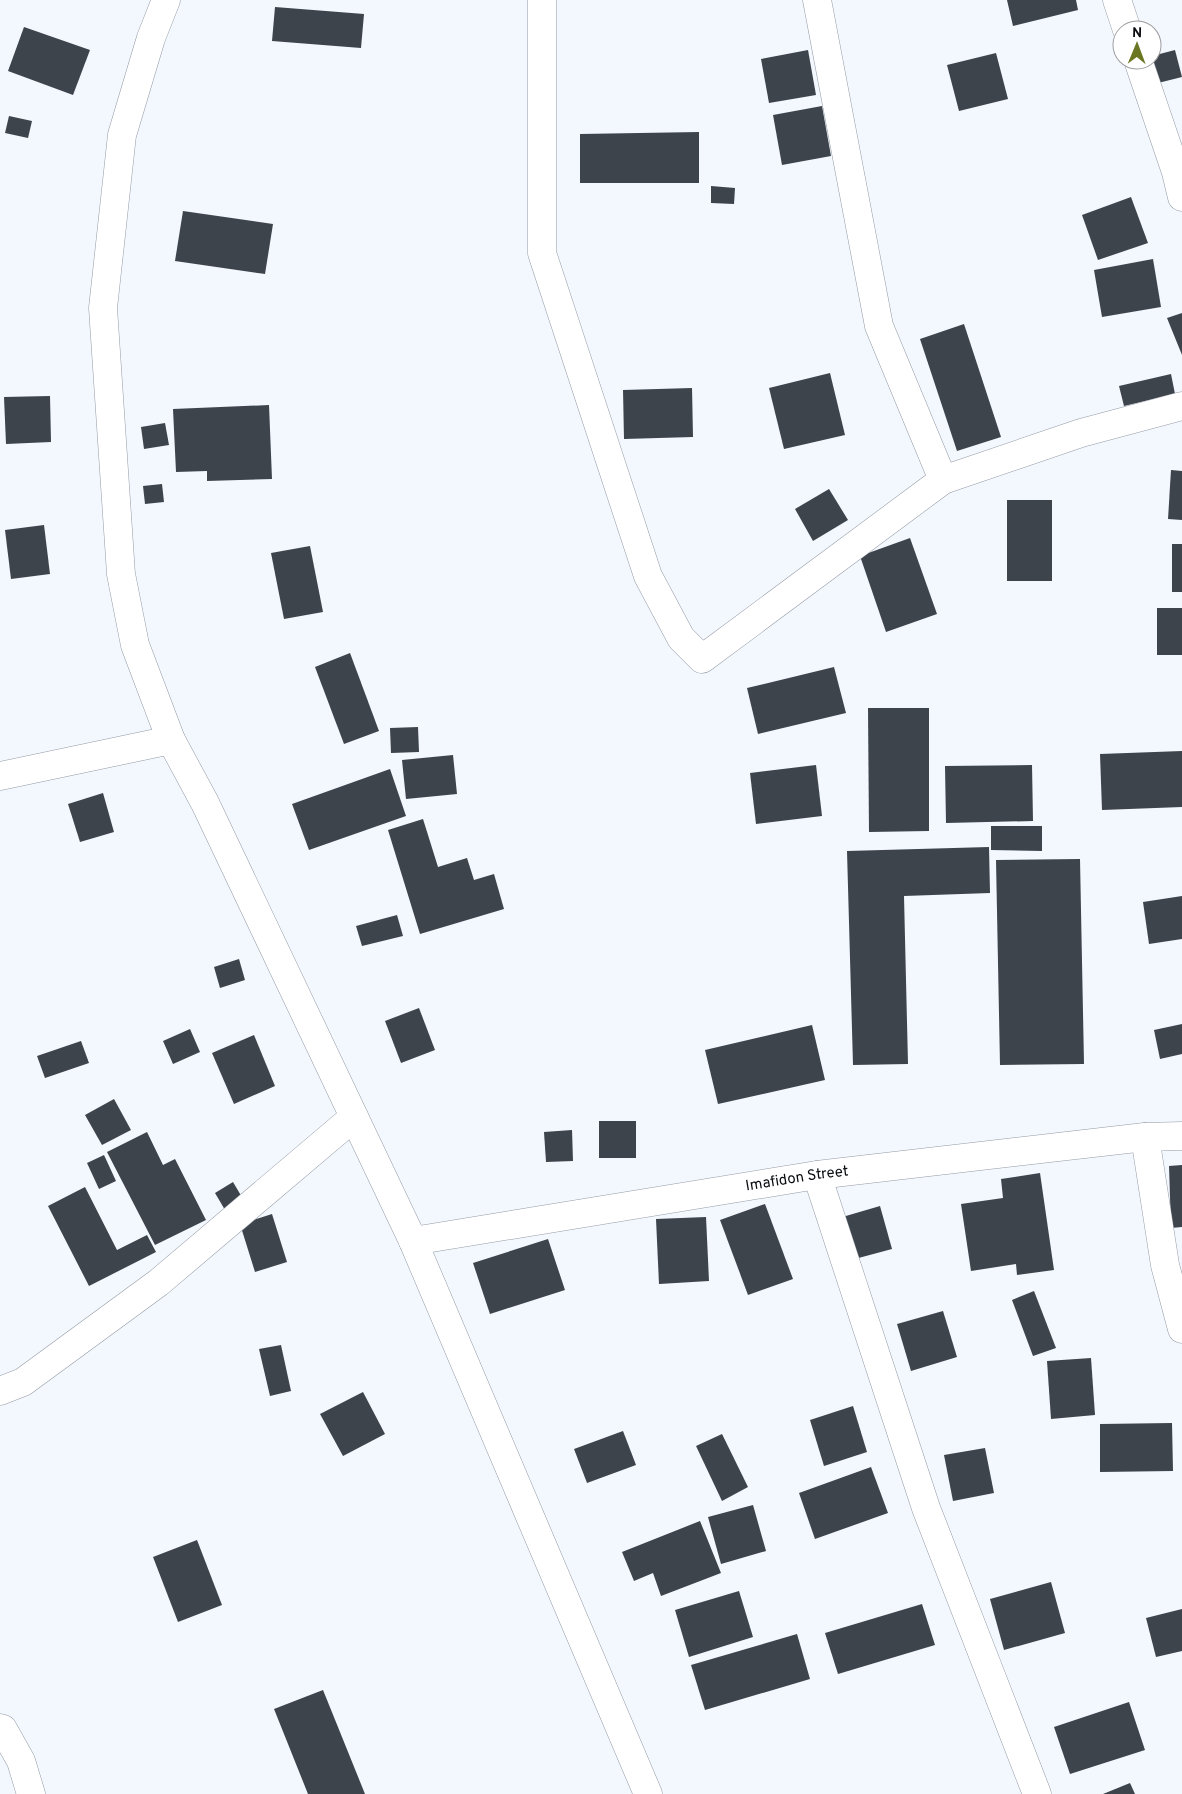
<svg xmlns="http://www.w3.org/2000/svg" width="1182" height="1794" viewBox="0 0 1182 1794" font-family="Overpass,sans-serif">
	<rect width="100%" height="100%" fill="#f3f7fe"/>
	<!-- building -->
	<g fill="#3e444c">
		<path d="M1007 0H1076L1078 10 1013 26Z"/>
		<path d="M275 7 364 14 361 48 272 41Z"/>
		<path d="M24 27 90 50 73 95 8 71Z"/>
		<path d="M808 50 816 95 769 103 761 59Z"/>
		<path d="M1175 50 1182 77 1158 83 1152 56Z"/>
		<path d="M996 53 1008 99 959 111 947 65Z"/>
		<path d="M822 106 831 156 782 165 773 115Z"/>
		<path d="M9 116 32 121 28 138 5 133Z"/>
		<path d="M699 132V183H580V134Z"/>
		<path d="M711 186 735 188 734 204 711 203Z"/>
		<path d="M1131 197 1148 243 1098 260 1082 215Z"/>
		<path d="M183 211 273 224 265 274 175 261Z"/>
		<path d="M1153 259 1161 307 1102 317 1094 270Z"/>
		<path d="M1182 313V355L1167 318Z"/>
		<path d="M964 324 1001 437 957 451 920 339Z"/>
		<path d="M830 373 845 435 784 449 769 388Z"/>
		<path d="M1171 374 1175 394 1124 406 1119 386Z"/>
		<path d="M692 388 693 437 624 439 623 390Z"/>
		<path d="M50 396 51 442 6 444 4 397Z"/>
		<path d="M269 405 272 479 207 481V471L176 472 173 409Z"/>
		<path d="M165 423 169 445 144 449 141 427Z"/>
		<path d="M1171 470 1182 471V520L1168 519Z"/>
		<path d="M162 484 164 502 145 504 143 486Z"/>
		<path d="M829 489 848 520 813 541 795 509Z"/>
		<rect x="1007" y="500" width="45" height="81"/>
		<path d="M44 525 50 574 11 579 5 530Z"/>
		<path d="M910 538 937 614 886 632 860 556Z"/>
		<rect x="1172" y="544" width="10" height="48"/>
		<path d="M310 546 323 612 284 619 271 553Z"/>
		<rect x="1157" y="608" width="25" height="47"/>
		<path d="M350 653 379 731 344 744 315 667Z"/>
		<path d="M834 667 846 713 758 734 747 688Z"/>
		<path d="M868 708H929V831L869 832Z"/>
		<path d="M418 727 419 752 391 753 390 728Z"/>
		<path d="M1182 751V807L1102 810 1100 754Z"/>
		<path d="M453 755 457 794 406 799 402 760Z"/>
		<path d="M816 765 822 816 756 824 750 773Z"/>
		<path d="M1032 765 1033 821 946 823 945 766Z"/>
		<path d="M390 769 406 816 309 850 292 804Z"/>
		<path d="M103 793 114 832 80 842 68 804Z"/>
		<path d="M423 819 438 867 467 858 474 880 494 874 504 909 420 934 388 830Z"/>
		<path d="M991 826H1042V851L991 850Z"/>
		<path d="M989 847 990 893 904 896 908 1064 853 1065 847 851Z"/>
		<path d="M1080 859 1084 1064 1000 1065 996 860Z"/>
		<path d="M1182 896V939L1149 944 1143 902Z"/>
		<path d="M397 915 403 936 362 946 356 926Z"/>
		<path d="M239 959 245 980 220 988 214 967Z"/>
		<path d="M419 1008 435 1050 401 1063 385 1021Z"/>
		<path d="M1182 1024V1054L1160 1059 1154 1030Z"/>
		<path d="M812 1025 825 1080 718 1104 705 1050Z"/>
		<path d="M190 1029 200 1052 173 1064 163 1041Z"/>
		<path d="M254 1035 275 1086 234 1104 212 1053Z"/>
		<path d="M81 1041 89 1063 45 1078 37 1056Z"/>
		<path d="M114 1099 131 1130 102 1145 85 1115Z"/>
		<rect x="599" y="1121" width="37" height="37"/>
		<path d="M572 1130 573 1161 546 1162 544 1132Z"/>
		<path d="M147 1132 163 1165 175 1159 206 1220 155 1245 107 1152Z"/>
		<path d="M104 1155 116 1181 99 1189 87 1163Z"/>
		<path d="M1182 1165V1227L1171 1228 1169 1166Z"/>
		<path d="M1040 1173 1054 1270 1017 1275 1016 1264 971 1271 961 1204 1003 1198 1001 1179Z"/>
		<path d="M233 1182 246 1204 228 1215 215 1193Z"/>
		<path d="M85 1187 117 1250 147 1235 156 1252 89 1286 48 1206Z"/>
		<path d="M765 1204 793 1279 748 1295 720 1220Z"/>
		<path d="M880 1206 892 1249 851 1260 839 1218Z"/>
		<path d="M272 1214 287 1262 255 1272 240 1224Z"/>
		<path d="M706 1217 709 1281 659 1284 656 1219Z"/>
		<path d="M548 1239 565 1290 490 1314 473 1263Z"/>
		<path d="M1034 1291 1056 1348 1033 1356 1012 1300Z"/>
		<path d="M943 1311 957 1357 911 1371 897 1324Z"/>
		<path d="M281 1345 291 1391 270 1396 259 1349Z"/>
		<path d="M1091 1358 1095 1415 1051 1419 1047 1361Z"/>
		<path d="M363 1392 385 1434 343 1456 320 1414Z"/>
		<path d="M853 1406 867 1452 824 1466 810 1420Z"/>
		<path d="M1172 1423 1173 1471 1100 1472V1424Z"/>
		<path d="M623 1431 636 1465 587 1483 574 1449Z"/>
		<path d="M722 1434 748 1487 722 1501 696 1446Z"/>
		<path d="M985 1448 994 1493 953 1501 944 1455Z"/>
		<path d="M871 1467 888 1513 815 1539 799 1493Z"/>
		<path d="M753 1505 766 1551 721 1564 708 1517Z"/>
		<path d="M700 1521 721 1573 661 1596 653 1573 634 1581 622 1552Z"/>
		<path d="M197 1540 222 1605 178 1622 153 1557Z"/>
		<path d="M1051 1582 1065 1633 1004 1650 990 1599Z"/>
		<path d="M739 1591 753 1637 689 1657 675 1610Z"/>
		<path d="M922 1604 935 1645 838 1674 825 1633Z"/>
		<path d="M1182 1609V1651L1156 1657 1146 1618Z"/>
		<path d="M797 1634 810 1679 705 1710 691 1665Z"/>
		<path d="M323 1690 365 1794H308L274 1709Z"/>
		<path d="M1129 1702 1145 1750 1070 1774 1054 1727Z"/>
		<path d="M1130 1783 1135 1794H1103Z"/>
	</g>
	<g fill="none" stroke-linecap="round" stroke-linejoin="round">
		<defs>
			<g id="street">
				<path d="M166 0 151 38 122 135 103 308 121 574 135 645 171 740 205 803 413 1241 648 1794"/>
				<path d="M542 0V253L648 576 681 638 702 659 943 480 1081 433 1182 406"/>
				<path d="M817 0 879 326 943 480"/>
				<path d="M1117 0 1127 30"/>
				<path d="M1138 60 1176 172 1182 197"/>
				<path d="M0 776 171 740"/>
				<path d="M1145 1137 1165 1265 1182 1329"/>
				<path d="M817 1175 926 1508 1037 1794"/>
				<path id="s1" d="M413 1241 817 1175 1145 1137 1182 1136"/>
				<path d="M0 1391 23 1382 158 1283 354 1117"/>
				<path d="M0 1728 3 1729 21 1761 31 1794"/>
			</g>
		</defs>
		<!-- street casing -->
		<use href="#street" stroke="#949ba5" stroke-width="29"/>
		<!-- street -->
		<use href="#street" stroke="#fff" stroke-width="28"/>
	</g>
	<g text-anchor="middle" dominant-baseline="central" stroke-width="5" stroke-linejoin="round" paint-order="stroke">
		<!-- street labels -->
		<g font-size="15" fill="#090b0f" stroke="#fff">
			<text stroke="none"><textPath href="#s1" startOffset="389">Imafidon Street</textPath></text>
		</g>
	</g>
	<!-- north arrow -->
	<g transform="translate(1137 45) rotate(1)"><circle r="24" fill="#ffffff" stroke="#9d9d9f"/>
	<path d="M0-4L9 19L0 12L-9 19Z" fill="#6a7621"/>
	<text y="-8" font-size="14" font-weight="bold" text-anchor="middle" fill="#090b0f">N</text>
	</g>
</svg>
